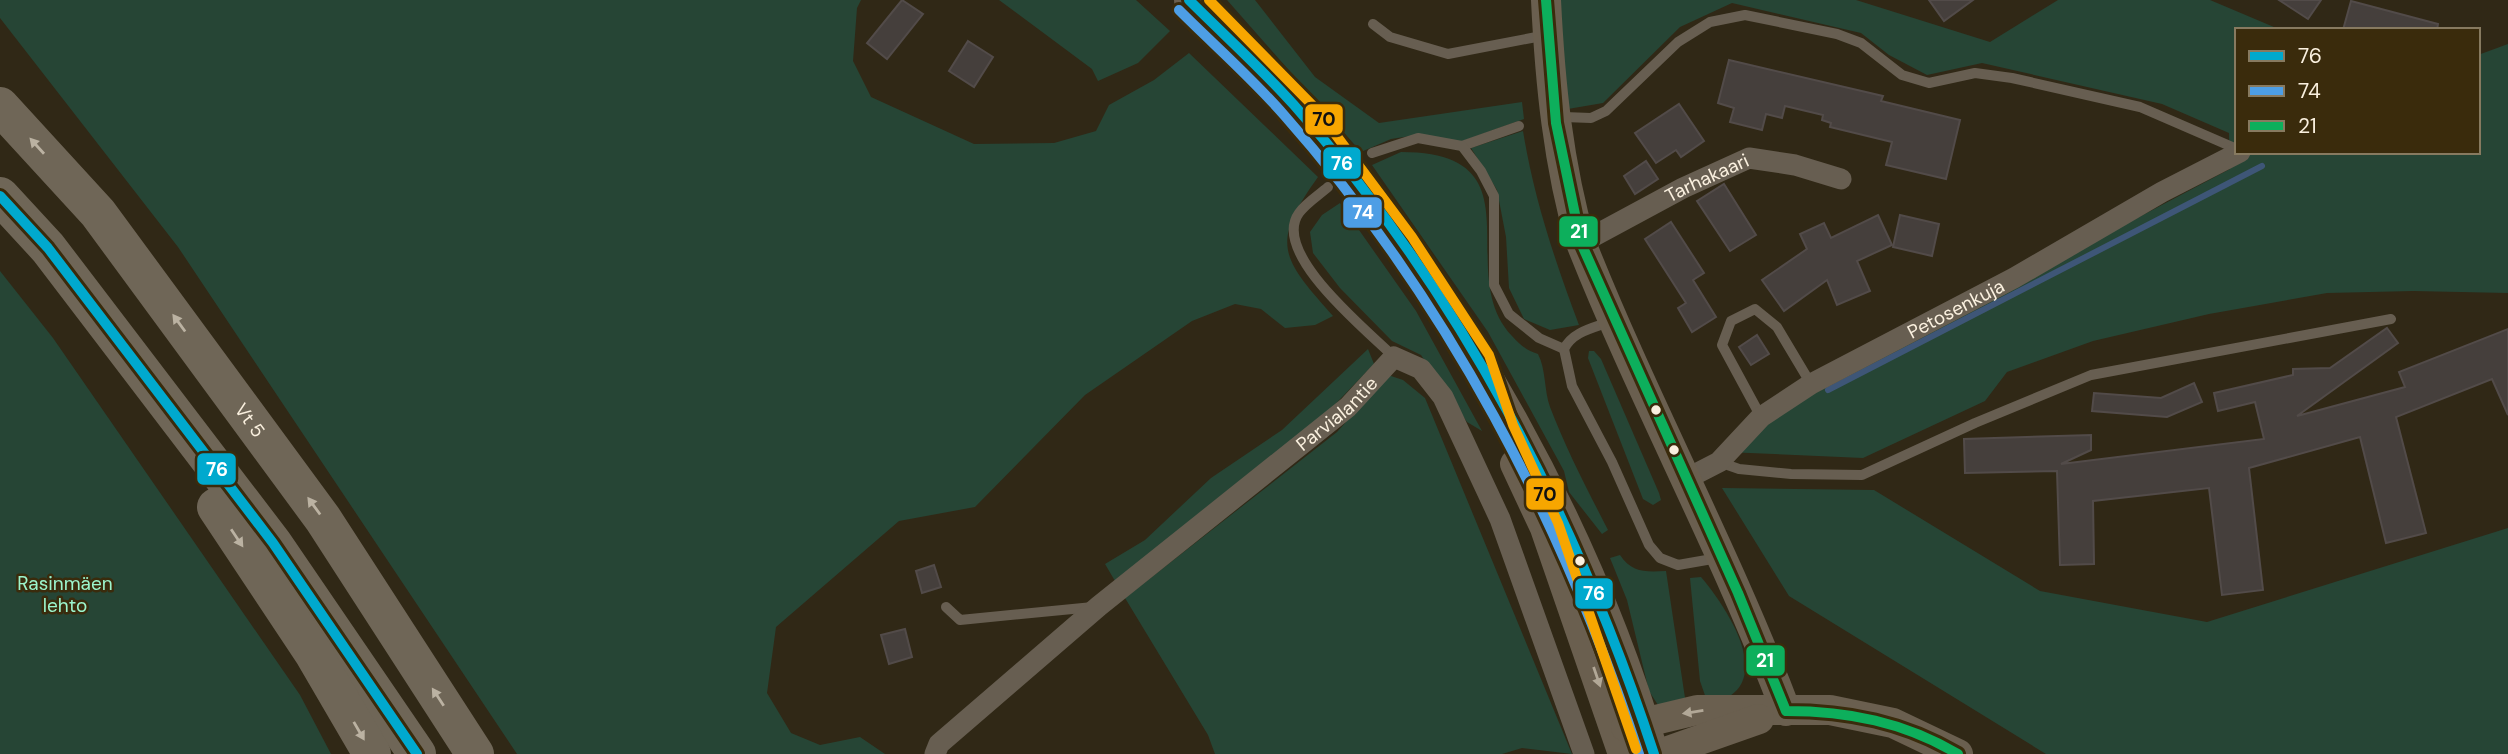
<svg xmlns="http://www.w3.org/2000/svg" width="2508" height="754" viewBox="0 0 2508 754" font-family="'DM Sans',sans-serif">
	<rect width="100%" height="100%" fill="#302816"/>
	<!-- green -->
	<g fill="#264535">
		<path d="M0 0H861L857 8 853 61 871 97 974 144 1054 143 1096 131 1109 105 1154 80 1189 53 1318 177C1269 245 1282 258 1333 316L1315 325 1285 328 1261 309 1235 304 1192 321 1085 395 975 507 899 521 776 627 767 693 791 733 820 745 860 737 885 754H517L178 247 0 18Z"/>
		<path d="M999 0H1136L1170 31 1138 63 1098 81 1092 69Z"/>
		<path d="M1227 0H1255L1315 77 1379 123 1522 102 1524 119 1460 142 1417 135 1391 139 1361 152Z"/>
		<path d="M1552 0H1856L1990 42 2058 0H2210L2281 30H2237V152H2478V55L2508 44V293L2413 291 2327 293 2209 314 2093 341 2007 372 1985 401 1863 458 1726 452 1808 392 2230 169 2229 133 2162 104 1982 63 1927 75 1889 55 1861 33 1732 3 1680 27 1603 103 1562 110Z"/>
		<path d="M1523 131C1534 199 1555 261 1579 325L1550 330 1524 319 1509 288 1506 237 1497 190 1471 148Z"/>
		<path d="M1401 152C1543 152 1451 272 1512 336 1520 345 1526 350 1538 354 1546 369 1544 390 1550 407 1566 449 1587 489 1608 530L1602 534 1569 492 1564 471 1488 332 1372 165Z"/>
		<path d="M1340 203 1416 311 1482 431 1467 422 1421 355 1392 341 1340 288 1313 253 1310 232 1322 215Z"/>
		<path d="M0 271 53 338 300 695 331 754H0Z"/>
		<path d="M1368 349 1374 364 1318 422 1115 581 1105 564 1145 540 1211 478 1282 430Z"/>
		<path d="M1589 351H1594L1601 359 1659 493 1661 500 1653 505 1643 499 1588 358Z"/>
		<path d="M1388 375 1403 380 1425 398 1572 754 1522 748 1502 754H1215L1208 735 1125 598 1337 432Z"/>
		<path d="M1722 488 1874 490 2040 591 2207 622 2508 528V754H2046L1789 596Z"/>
		<path d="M1620 555C1632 573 1646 572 1666 571L1685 698 1658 705 1649 691 1627 600 1610 558Z"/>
		<path d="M1701 577C1729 610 1781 690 1708 704L1700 681 1690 578Z"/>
	</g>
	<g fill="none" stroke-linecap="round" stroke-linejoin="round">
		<!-- stream -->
		<path stroke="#3e5677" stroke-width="6" d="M1828 390 2262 166"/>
	</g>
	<!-- building -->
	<g fill="#453f3c" stroke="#524b49" stroke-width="2">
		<path d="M902 0 923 14 887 59 867 43Z"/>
		<path d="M1929 0H1973L1944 21Z"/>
		<path d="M2279 0H2321L2308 19Z"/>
		<path d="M2351 1 2438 24 2437 30H2343Z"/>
		<path d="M968 41 993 57 974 87 949 71Z"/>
		<path d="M1729 60 1883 96 1881 101 1960 120 1946 179 1886 165 1892 142 1830 127 1831 123 1822 120 1823 115 1785 106 1782 118 1766 114 1762 130 1730 122 1734 108 1718 103Z"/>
		<path d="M1679 104 1704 141 1681 157 1676 150 1656 163 1635 133Z"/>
		<path d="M1646 161 1658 179 1635 194 1624 176Z"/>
		<path d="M1724 184 1756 235 1730 251 1697 201Z"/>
		<path d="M1878 215 1892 245 1857 261 1870 291 1837 305 1827 280 1784 311 1762 280 1807 249 1800 234 1824 223 1831 238Z"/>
		<path d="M1900 215 1939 224 1932 256 1893 247Z"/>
		<path d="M1671 222 1704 273 1693 280 1716 317 1692 332 1678 308 1686 303 1645 239Z"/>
		<path d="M2387 328 2398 343 2297 416 2405 387 2399 372 2508 329V415L2492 379 2396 417 2426 533 2386 543 2360 437 2249 468 2263 590 2222 595 2209 488 2093 501 2094 564 2060 565 2057 471 1965 473 1964 439 2091 435V450L2061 464 2264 439 2255 402 2218 411 2214 393 2293 375V369L2330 368Z"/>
		<path d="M1757 335 1769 354 1751 365 1739 347Z"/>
		<path d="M2194 383 2202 402 2167 417 2092 411 2094 393 2161 398Z"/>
		<path d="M934 565 941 587 922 593 916 571Z"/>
		<path d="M905 629 912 657 889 664 881 635Z"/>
	</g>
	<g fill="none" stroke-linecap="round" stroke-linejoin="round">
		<!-- lane -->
		<g stroke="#675e51" stroke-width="10">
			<path d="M1373 24 1390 37 1448 54 1547 35"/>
			<path d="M1564 117 1591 118 1606 111 1678 42 1710 22 1745 15 1837 34 1861 43 1902 75 1929 83 1975 73 2012 78 2140 107 2237 149"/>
			<path d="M1462 146 1519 126"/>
			<path d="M1372 153 1418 138 1462 146 1481 171 1494 196V285L1509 314 1539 338 1564 349"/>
			<path d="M1328 187C1319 195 1306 203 1299 213 1270 253 1368 331 1394 357"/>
			<path d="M1612 321C1594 328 1573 331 1564 349L1572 386 1612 462 1649 545 1660 558 1678 565 1718 558"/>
			<path d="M1761 417 1722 345 1731 321 1755 309 1777 327 1811 384"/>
			<path d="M1719 462 1739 469 1791 474 1862 475 1975 423 2091 375 2391 319"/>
			<path d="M946 607 960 620 1093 607"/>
		</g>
		<!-- street -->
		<g stroke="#675e51" stroke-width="21">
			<path id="s1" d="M1581 243 1683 188 1749 158 1795 165 1841 179"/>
			<path id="s2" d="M1684 480 1719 462 1761 417 1811 384 2014 278 2162 192 2240 152"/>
			<path id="s3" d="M935 754 939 744 1099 606 1348 407 1394 357 1421 369 1443 397 1500 519 1584 754"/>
		</g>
		<!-- secondary -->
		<g stroke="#6a5f4f" stroke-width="30">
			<path d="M1189 0C1229 40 1273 78 1308 121 1461 307 1586 523 1654 754"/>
			<path d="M1546 0C1550 82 1558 164 1581 243 1644 402 1726 552 1786 711"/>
			<path d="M1515 464 1545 528 1623 754"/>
			<path d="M1626 727 1697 710H1830L1893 723 1958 754"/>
			<path d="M1660 754 1759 719"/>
		</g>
		<!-- highway -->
		<g stroke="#6f6657" stroke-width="38">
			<path id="s4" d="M0 106 98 213 323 519 475 754"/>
			<path d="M0 196 48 248 273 543 417 754"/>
			<path d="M216 507 313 653 372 754"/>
		</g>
		<defs>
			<g id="bus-1">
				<path d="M1189 0C1224 35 1261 68 1294 105 1460 292 1577 518 1654 754"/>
				<path d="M0 196 48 248 273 543 417 754"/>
			</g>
			<path id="bus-2" d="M1179 10C1214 45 1252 78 1284 115 1447 299 1563 522 1639 754"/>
			<path id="bus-3" d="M1546 0 1556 123 1581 243 1738 593 1786 711C1848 711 1904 722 1958 754"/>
			<path id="bus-4" d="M1209 0 1318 111 1412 237 1489 355 1513 425 1558 523 1636 749"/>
		</defs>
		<!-- bus-1 casing -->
		<use href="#bus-1" stroke="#3a2b0c" stroke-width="16"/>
		<!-- bus-2 casing -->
		<use href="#bus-2" stroke="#3a2b0c" stroke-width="16"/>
		<!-- bus-3 casing -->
		<use href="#bus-3" stroke="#3a2b0c" stroke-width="16"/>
		<!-- bus-4 casing -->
		<use href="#bus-4" stroke="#3a2b0c" stroke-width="16"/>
		<!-- bus-1 -->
		<use href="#bus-1" stroke="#00a9ce" stroke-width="10"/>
		<!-- bus-2 -->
		<use href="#bus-2" stroke="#4d9ee5" stroke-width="10"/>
		<!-- bus-3 -->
		<use href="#bus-3" stroke="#0daf5c" stroke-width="10"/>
		<!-- bus-4 -->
		<use href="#bus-4" stroke="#f7a600" stroke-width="10"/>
	</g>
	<!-- one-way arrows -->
	<defs><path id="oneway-solid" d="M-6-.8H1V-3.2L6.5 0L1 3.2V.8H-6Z" transform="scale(1.75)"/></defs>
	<g fill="#bbb2a2">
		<use href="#oneway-solid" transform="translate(37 146) rotate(-132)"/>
		<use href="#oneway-solid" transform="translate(179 323) rotate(-126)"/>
		<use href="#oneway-solid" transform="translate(314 506) rotate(-126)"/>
		<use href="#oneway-solid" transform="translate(237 538) rotate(56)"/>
		<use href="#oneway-solid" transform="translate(438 697) rotate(-123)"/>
		<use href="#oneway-solid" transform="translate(359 731) rotate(60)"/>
	</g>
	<g fill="#b2a897">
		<use href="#oneway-solid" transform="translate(1597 677) rotate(71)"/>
		<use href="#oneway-solid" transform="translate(1693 712) rotate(171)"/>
	</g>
	<!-- markers -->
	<g fill="#faf0df" stroke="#3a2b0c" stroke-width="2.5">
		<circle cx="1656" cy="410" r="6"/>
		<circle cx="1674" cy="450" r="6"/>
		<circle cx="1580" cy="561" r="6"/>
	</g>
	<g text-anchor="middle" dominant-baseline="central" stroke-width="5" stroke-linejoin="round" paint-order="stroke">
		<!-- street labels -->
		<g font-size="19" fill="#faf0df" stroke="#3a2b0c">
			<text stroke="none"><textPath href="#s1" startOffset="142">Tarhakaari</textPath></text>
			<text stroke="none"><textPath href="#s2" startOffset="324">Petosenkuja</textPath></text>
			<text stroke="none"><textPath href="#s3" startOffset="528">Parvialantie</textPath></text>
			<text stroke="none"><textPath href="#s4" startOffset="402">Vt 5</textPath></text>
		</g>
		<!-- park labels -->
		<g font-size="19" fill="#9cf5cd" stroke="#3a2b0c">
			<text x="65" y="583">Rasinmäen<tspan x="65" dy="22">lehto</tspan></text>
		</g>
	</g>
	<g stroke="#3a2b0c" stroke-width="2.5">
		<rect x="1304" y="103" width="40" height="33" rx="7" fill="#f7a600"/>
		<rect x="1322" y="146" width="40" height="34" rx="7" fill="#00a9ce"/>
		<rect x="1342" y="196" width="41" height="33" rx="7" fill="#4d9ee5"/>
		<rect x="1558" y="215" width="41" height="33" rx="7" fill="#0daf5c"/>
		<rect x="196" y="452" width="41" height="34" rx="7" fill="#00a9ce"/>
		<rect x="1525" y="477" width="40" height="34" rx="7" fill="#f7a600"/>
		<rect x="1574" y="577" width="40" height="33" rx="7" fill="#00a9ce"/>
		<rect x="1745" y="644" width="41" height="33" rx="7" fill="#0daf5c"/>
	</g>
	<g font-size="19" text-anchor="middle" font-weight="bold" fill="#fff">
		<text x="1342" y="170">76</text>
		<text x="1363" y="219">74</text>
		<text x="1579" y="238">21</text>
		<text x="217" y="476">76</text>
		<text x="1594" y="600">76</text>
		<text x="1765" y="667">21</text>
	</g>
	<g font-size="19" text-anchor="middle" font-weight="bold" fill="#111">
		<text x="1324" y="126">70</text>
		<text x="1545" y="501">70</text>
	</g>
	<!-- legend -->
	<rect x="2235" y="28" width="245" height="126" fill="#3a2b0c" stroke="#877a60" stroke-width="2"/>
	<rect x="2249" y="51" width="35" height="10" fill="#00a9ce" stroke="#877a60" stroke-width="2"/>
	<text x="2298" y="63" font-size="21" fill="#faf0df">76</text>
	<rect x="2249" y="86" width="35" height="10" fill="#4d9ee5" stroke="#877a60" stroke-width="2"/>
	<text x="2298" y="98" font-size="21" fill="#faf0df">74</text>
	<rect x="2249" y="121" width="35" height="10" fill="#0daf5c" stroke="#877a60" stroke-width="2"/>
	<text x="2298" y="133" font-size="21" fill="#faf0df">21</text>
</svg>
